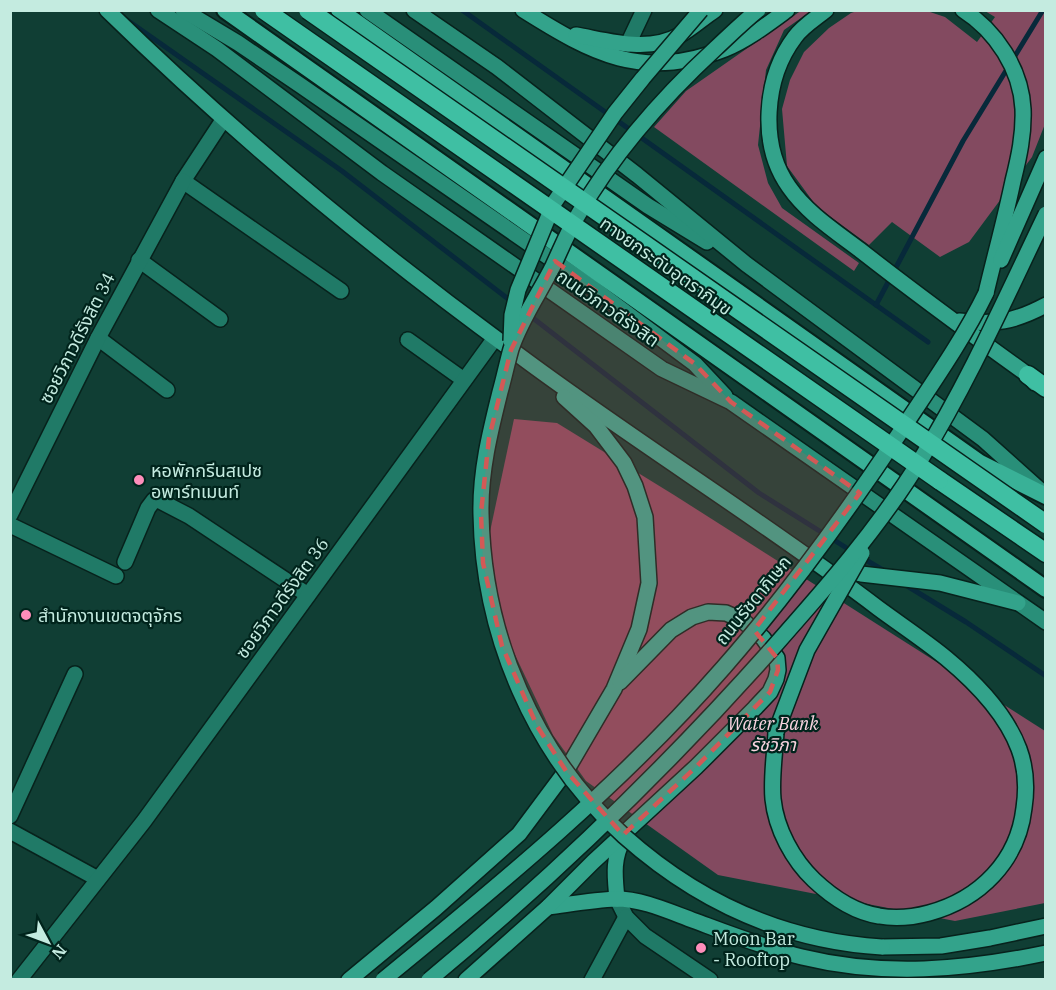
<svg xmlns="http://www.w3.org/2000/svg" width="1056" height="990" viewBox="0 0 1056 990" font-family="'IBM Plex Serif','Noto Sans Thai',serif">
	<rect width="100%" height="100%" fill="#103e34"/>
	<!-- green -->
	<g fill="#834a60">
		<path d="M802 10 811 11 784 30 766 70 758 145 768 183 782 208 859 263 854 271 654 127 686 91Z"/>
		<path d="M860 10 927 11 945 17 977 42 995 17 985 11H1045V124L1032 157 969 242 940 257 892 222 869 245 817 207 787 166 782 109 790 80 804 52 829 28 851 13Z"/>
		<path d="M514 419 557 423 674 495 1045 731V903L955 921 718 875 586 781 553 735 500 623 488 541Z"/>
	</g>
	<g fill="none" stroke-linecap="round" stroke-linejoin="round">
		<!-- stream -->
		<g stroke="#07293a" stroke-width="5">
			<path d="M462 10 928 342"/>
			<path d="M127 20 342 171 512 302"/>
			<path d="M876 305 963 141 1043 10"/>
			<path d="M529 315 759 493 853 552"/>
			<path d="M861 557 886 572"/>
			<path d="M904 584 966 622 1046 676"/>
		</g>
		<defs>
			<g id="minor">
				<path d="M628 44 644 10"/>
				<path d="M223 120 183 181 341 291"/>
				<path d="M139 260 220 319"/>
				<path d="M98 338 167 390"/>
				<path d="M408 340 464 380"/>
				<path d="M10 515 98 338 183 181"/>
				<path d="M10 525 116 576"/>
				<path d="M125 562 148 508 154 500 160 501 189 516 308 595"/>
				<path d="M10 816 75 674"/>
				<path d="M10 831 98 879"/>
				<path d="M617 899 626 917 645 936 710 980"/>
				<path d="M19 980 144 821 495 338"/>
				<path d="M592 980 626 917"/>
			</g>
			<g id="secondary">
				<path d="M158 10 217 49 382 173 662 369 731 402 1046 622"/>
				<path d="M183 10 238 43 300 85 593 288 695 364 725 396"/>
				<path d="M367 10 648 206 707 242"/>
				<path d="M414 10 497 67 637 175 746 264 983 439 1040 490"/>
			</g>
			<g id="primary">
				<path d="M107 10C236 136 374 250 520 356 637 443 762 520 878 608 901 625 924 640 946 658 975 682 1006 714 1019 749 1026 768 1027 788 1024 808 1018 861 980 899 929 913 914 917 895 919 879 916 854 912 832 897 814 880 793 860 776 829 773 799 771 777 775 753 776 732"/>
				<path d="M523 10C593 54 642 81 725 49 747 40 768 24 787 10"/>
				<path d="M826 10C815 19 803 26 795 37 764 78 759 145 789 187 807 213 835 231 860 250 915 293 971 334 1028 375L1035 383"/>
				<path d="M963 10C996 31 1021 69 1023 109 1024 134 1019 157 1013 181 1005 219 995 255 986 293"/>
				<path d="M576 35C610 41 648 53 680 35 692 28 703 18 715 10"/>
				<path d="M1001 260 1046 158"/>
				<path d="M959 321C995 325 1014 322 1046 305"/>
				<path d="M841 570 861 574 940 583 1018 603"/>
				<path d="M617 899C615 877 612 859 624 838"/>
				<path d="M548 907C571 904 594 900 616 899 643 899 670 912 695 921 730 934 766 948 802 957 884 977 965 970 1046 953"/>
				<path d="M882 947 941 946 990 938 1046 926"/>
				<path d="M349 980 436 908 519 834 566 771 614 689 639 629 649 583 645 517 635 486 624 463 596 426 564 397"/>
				<path d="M466 980 548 907 593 862 696 767 755 708 770 692 776 679 778 670 777 658 763 638 742 620 726 613 708 612 692 617 671 630 620 682"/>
			</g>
			<g id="trunk">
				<path d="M225 10 1046 589"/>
				<path d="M339 10 980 463 1046 496"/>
			</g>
			<g id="motorway">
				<path d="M1028 375 1046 388"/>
				<path d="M939 480 1046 553"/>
			</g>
		</defs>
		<!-- minor casing -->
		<use href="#minor" stroke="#07221c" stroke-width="18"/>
		<!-- secondary casing -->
		<use href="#secondary" stroke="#07221c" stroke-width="18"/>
		<!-- primary casing -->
		<use href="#primary" stroke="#07221c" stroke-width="18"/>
		<!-- trunk casing -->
		<use href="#trunk" stroke="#07221c" stroke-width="20"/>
		<!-- motorway casing -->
		<use href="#motorway" stroke="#07221c" stroke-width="21"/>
		<!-- minor -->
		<use href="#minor" stroke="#207a67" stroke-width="15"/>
		<!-- secondary -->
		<use href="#secondary" stroke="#298f79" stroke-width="15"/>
		<!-- primary -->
		<use href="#primary" stroke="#33a38b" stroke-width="15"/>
		<!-- trunk -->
		<use href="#trunk" stroke="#39b197" stroke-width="16"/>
		<!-- motorway -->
		<use href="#motorway" stroke="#3fbfa3" stroke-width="18"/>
		<defs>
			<g id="primary-bridge">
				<path d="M758 10C743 22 730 35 716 48 663 97 614 152 578 215 568 231 561 249 553 266 539 294 521 319 511 349 507 363 504 378 500 392 490 432 480 472 481 514 483 635 534 755 624 836 697 901 784 941 882 947"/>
				<path d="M511 341 512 315 518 290 554 203 615 113 643 78 701 10"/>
				<path d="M776 732 807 650 862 553"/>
				<path d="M383 980C502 883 623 783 724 667 788 594 845 515 899 434 929 388 962 342 986 293"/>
				<path d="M429 980C551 879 665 769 770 651 824 590 879 528 921 459 969 381 1006 297 1046 214"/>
			</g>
			<g id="motorway-bridge">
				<path d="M264 10 939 480"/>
				<path d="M308 10 1046 524"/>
			</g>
		</defs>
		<!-- primary-bridge casing -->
		<use href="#primary-bridge" stroke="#07221c" stroke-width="18" stroke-linecap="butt"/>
		<!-- motorway-bridge casing -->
		<use href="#motorway-bridge" stroke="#07221c" stroke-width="21" stroke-linecap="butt"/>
		<!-- primary-bridge -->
		<use href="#primary-bridge" stroke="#33a38b" stroke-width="15"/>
		<!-- motorway-bridge -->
		<use href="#motorway-bridge" stroke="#3fbfa3" stroke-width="18"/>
	</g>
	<!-- marked area -->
	<path fill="#d25956" fill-opacity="0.2" stroke="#d25956" stroke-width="4.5" stroke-dasharray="12 8" stroke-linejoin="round" d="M555 261 695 364 731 402 860 493 754 630 777 658 778 670 770 692 696 767 623 835 566 771 537 726 502 646 483 563 481 513 489 438 511 350Z"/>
	<!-- markers -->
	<g fill="#fe8ebb" stroke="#00241c" stroke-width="2">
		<circle cx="139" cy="480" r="6"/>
		<circle cx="26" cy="615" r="6"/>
		<circle cx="701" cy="948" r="6"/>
	</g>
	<g text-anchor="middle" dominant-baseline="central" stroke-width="4.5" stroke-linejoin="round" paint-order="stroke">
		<!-- street labels -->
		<g font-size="18" fill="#c4ebe0" stroke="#00241c">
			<text transform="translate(666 266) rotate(35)">ทางยกระดับอุตราภิมุข</text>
			<text transform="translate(608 308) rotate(35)">ถนนวิภาวดีรังสิต</text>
			<text transform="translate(77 338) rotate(-63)">ซอยวิภาวดีรังสิต 34</text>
			<text transform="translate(282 598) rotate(-54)">ซอยวิภาวดีรังสิต 36</text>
			<text transform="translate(753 600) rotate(-51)">ถนนรัชดาภิเษก</text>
		</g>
		<!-- poi labels -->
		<g font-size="18" fill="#c4ebe0" stroke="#00241c" text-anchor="start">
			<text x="151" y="470">หอพักกรีนสเปซ<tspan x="151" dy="21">อพาร์ทเมนท์</tspan></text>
			<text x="38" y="615">สำนักงานเขตจตุจักร</text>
			<text x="713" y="938">Moon Bar<tspan x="713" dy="21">- Rooftop</tspan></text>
		</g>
		<!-- park labels -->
		<g font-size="18" font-style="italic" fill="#f9d4e0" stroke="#00241c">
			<text x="773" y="723">Water Bank<tspan x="773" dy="21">รัชวิภา</tspan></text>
		</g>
	</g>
	<!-- border -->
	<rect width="1056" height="990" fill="none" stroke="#c4ebe0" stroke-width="24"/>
	<!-- north arrow -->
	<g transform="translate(48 942) rotate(131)" stroke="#00241c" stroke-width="4.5" paint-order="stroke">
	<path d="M0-4.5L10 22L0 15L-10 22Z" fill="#c4ebe0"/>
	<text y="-9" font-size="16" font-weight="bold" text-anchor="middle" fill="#c4ebe0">N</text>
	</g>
</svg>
